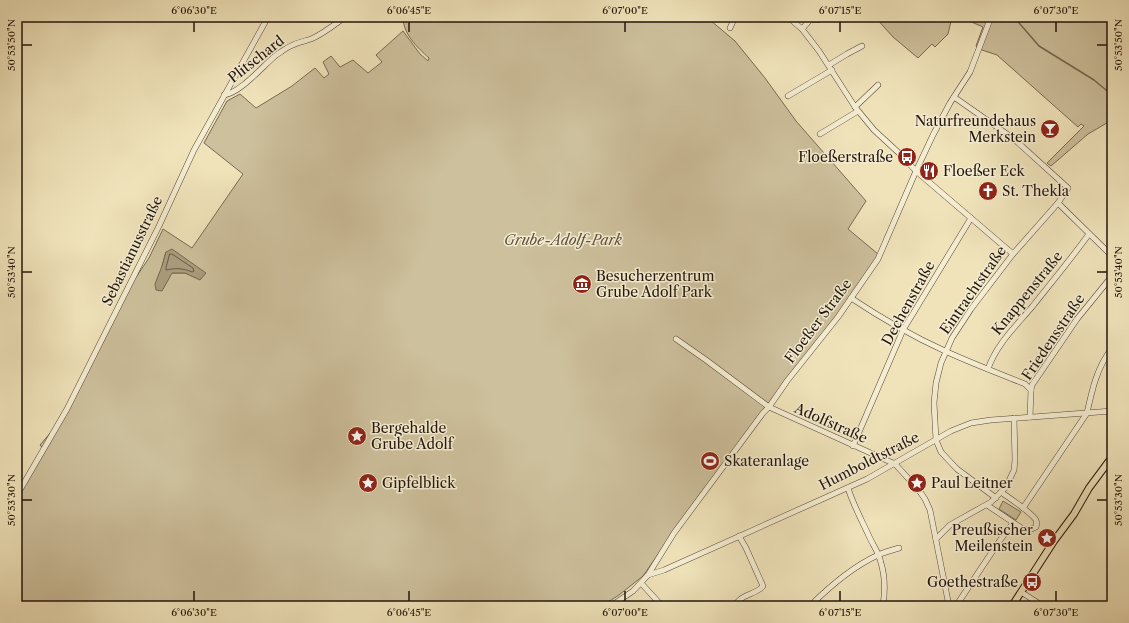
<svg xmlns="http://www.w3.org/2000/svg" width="1129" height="623" viewBox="0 0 1129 623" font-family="'Libre Caslon Text',serif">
	<rect width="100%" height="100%" fill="#f0e3ba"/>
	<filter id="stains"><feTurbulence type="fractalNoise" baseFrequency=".005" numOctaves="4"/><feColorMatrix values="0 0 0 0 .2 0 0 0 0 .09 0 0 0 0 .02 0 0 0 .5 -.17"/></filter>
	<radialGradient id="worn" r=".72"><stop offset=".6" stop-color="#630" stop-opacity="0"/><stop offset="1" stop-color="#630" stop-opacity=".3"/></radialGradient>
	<!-- green -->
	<g fill="#cdc09c" stroke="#786a54" fill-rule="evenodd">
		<path d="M403 17H699L710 20 735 41 765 78 796 121 866 201 848 229 878 254 876 260 853 294 784 385H782L703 492 702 491 643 576 619 595 602 606H17V498L45 451 40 445 63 418 130 286 149 258 163 229 192 248 243 174 204 143 227 101 240 94 256 108 292 86 315 68 324 78 329 74 323 62 331 56 340 67 353 60 368 73 382 62 376 55 403 31 420 54 428 61 429 58C417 47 403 34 403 17ZM166 252 199 279 185 273H172L162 266Z"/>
		<path d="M875 17H952L948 34 935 47 932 44 918 58 893 37Z"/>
		<path d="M960 17H1112V120L1088 134 1051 166 1047 163 1084 126 1081 124 1078 127 997 55 982 50 976 46 983 27Z"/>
		<path d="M1003 501 1021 512 1016 520 999 509Z"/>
	</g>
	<!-- water -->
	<path fill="#aa9d7e" stroke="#746750" d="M172 249 206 273 200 280 185 273H172L162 291 156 290 155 284 162 266 166 252Z"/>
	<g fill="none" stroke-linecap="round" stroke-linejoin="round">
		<!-- shore -->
		<path stroke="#665944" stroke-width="1" d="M170 254H172L193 268 194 271 192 272C183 268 175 268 166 270V268Z"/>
		<!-- stream -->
		<path stroke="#746750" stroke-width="1.5" d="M1014 17 1039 46 1094 80 1112 95"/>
		<defs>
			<g id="minor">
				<path d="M788 17 802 29 819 51 855 107 874 130 900 154 916 171 1013 254"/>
				<path d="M730 28 735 17"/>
				<path d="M802 29 810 20H818L821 18"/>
				<path d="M829 65 847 54 862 46"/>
				<path d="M224 95C240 93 262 67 275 56 281 52 287 47 293 45 299 42 305 41 311 39 323 34 334 25 345 17"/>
				<path d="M788 96 832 70"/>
				<path d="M954 97 1014 139 1068 188 1058 203 1013 254 971 309 952 338 941 363 936 383 934 403 936 440 941 452 957 469 996 498"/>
				<path d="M855 107 878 85"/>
				<path d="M820 134 858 111"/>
				<path d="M1058 203 1112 256"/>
				<path d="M851 298C881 318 912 336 945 351 971 363 998 373 1025 384L1031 390"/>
				<path d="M676 339 706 360 769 407 895 464 918 489 925 499 930 510 949 606"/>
				<path d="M988 369C996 345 1015 327 1032 307 1051 283 1071 259 1089 234"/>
				<path d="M1030 417 1031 390 1032 385 1077 319 1112 276"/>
				<path d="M853 446 903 330 971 218"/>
				<path d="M848 488C853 504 861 519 868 534 872 544 879 552 881 563 885 576 885 592 883 606"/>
				<path d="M17 495 67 409 159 226 194 150 268 17"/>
				<path d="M987 505 1023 529 1029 530 1036 527C1037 524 1037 523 1036 520 1031 512 1009 498 1001 492"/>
				<path d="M1023 508 1087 413C1092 390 1097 367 1112 348"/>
				<path d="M936 539 950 525 991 502 1006 487 1014 470 1015 460 1014 418"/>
				<path d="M648 575 664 570 867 479 951 431 971 423 991 420 1112 411"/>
				<path d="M641 583 662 606"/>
				<path d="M1021 592 1043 606"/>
				<path d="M611 606 633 591 648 575 674 533 763 413 769 407 787 381 838 317 878 259 916 171 933 135 950 103 970 72 991 17"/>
				<path d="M735 606C740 594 756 595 763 586L746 548 739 536"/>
				<path d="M810 606C830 586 852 567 878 555 885 552 892 550 899 548"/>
				<path d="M956 606 998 543 1013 523"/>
			</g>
			<path id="major" d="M1012 606 1054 541 1074 514 1089 488 1112 457"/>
		</defs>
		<!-- minor casing -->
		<use href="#minor" stroke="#564837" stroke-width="6"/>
		<!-- major casing -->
		<use href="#major" stroke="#22150b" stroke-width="8"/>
		<!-- minor -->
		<use href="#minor" stroke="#f5edd2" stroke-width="5"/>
		<!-- major -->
		<use href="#major" stroke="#f0e3ba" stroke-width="6"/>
	</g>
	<!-- ticks -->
	<path fill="none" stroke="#22150b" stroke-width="1.5" d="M194 22V32M409 22V32M625 22V32M840 22V32M1056 22V32M22 45H32M1097 45H1107M22 272H32M1097 272H1107M22 500H32M1097 500H1107M194 591V601M409 591V601M625 591V601M840 591V601M1056 591V601"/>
	<!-- icons -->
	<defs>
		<symbol id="bar-disc" viewBox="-11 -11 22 22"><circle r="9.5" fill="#8f2418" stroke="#f5edd2"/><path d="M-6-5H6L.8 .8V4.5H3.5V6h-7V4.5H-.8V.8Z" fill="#fff"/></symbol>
		<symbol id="bus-disc" viewBox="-11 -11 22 22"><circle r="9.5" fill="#8f2418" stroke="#f5edd2"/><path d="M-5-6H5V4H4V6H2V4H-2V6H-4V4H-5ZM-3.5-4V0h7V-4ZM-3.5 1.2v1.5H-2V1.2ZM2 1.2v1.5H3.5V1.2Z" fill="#fff"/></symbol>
		<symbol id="restaurant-disc" viewBox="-11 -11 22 22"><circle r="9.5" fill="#8f2418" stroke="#f5edd2"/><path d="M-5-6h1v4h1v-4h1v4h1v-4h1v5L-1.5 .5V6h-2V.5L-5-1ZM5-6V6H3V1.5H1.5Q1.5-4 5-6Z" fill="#fff"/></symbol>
		<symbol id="church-disc" viewBox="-11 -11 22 22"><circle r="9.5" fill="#8f2418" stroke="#f5edd2"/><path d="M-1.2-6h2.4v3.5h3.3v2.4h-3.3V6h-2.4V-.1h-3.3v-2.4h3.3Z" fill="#fff"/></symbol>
		<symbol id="museum-disc" viewBox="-11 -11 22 22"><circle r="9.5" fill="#8f2418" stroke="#f5edd2"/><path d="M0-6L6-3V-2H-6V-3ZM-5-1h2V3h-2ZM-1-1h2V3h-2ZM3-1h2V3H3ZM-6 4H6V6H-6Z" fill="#fff"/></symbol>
		<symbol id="sight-disc" viewBox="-11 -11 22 22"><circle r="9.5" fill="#8f2418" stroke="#f5edd2"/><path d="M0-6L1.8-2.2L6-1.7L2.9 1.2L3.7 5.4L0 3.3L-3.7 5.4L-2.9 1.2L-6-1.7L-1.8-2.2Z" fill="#fff"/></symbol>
		<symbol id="stadium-disc" viewBox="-11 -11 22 22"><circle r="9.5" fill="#8f2418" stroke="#f5edd2"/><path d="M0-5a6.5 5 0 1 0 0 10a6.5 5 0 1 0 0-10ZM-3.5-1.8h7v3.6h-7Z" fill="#fff"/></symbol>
	</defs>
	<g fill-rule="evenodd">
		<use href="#bar-disc" x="1039" y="118" width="22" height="22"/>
		<use href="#bus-disc" x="896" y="146" width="22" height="22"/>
		<use href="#restaurant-disc" x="918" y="160" width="22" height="22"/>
		<use href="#church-disc" x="977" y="180" width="22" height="22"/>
		<use href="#museum-disc" x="571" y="273" width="22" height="22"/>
		<use href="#sight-disc" x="346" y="425" width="22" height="22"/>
		<use href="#stadium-disc" x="699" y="450" width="22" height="22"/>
		<use href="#sight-disc" x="357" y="472" width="22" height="22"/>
		<use href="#sight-disc" x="906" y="472" width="22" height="22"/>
		<use href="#sight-disc" x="1036" y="527" width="22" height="22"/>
		<use href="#bus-disc" x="1021" y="571" width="22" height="22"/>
	</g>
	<g text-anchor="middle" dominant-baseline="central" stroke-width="3" stroke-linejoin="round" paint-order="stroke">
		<!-- street labels -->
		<g font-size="14" fill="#22150b" stroke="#f5edd2">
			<text transform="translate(256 59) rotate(-38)">Plitschard</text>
			<text transform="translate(132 251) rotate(-64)">Sebastianusstraße</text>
			<text transform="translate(973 290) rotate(-55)">Eintrachtstraße</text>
			<text transform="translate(1027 293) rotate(-51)">Knappenstraße</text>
			<text transform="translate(908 303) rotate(-61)">Dechenstraße</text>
			<text transform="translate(818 321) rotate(-53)">Floeßer Straße</text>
			<text transform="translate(1053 337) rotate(-56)">Friedensstraße</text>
			<text transform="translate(831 423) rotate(24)">Adolfstraße</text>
			<text transform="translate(869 461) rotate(-27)">Humboldtstraße</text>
		</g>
		<!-- poi labels -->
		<g font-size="14" fill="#22150b" stroke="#f5edd2" text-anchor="start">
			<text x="1036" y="121" text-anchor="end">Naturfreundehaus<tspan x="1036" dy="16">Merkstein</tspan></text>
			<text x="893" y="157" text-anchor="end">Floeßerstraße</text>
			<text x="943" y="171">Floeßer Eck</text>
			<text x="1002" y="191">St. Thekla</text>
			<text x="596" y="276">Besucherzentrum<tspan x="596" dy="16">Grube Adolf Park</tspan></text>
			<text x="371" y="428">Bergehalde<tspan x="371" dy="16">Grube Adolf</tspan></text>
			<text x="724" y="461">Skateranlage</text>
			<text x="382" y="483">Gipfelblick</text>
			<text x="931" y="483">Paul Leitner</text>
			<text x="1033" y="530" text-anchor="end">Preußischer<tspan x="1033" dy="16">Meilenstein</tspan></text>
			<text x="1018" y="582" text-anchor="end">Goethestraße</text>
		</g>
		<!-- park labels -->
		<g font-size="14" font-style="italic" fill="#5e513e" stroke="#f5edd2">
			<text x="563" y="240">Grube-Adolf-Park</text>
		</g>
	</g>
	<!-- margin -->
	<rect width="1129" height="623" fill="none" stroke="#f0e3ba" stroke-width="44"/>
	<rect x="22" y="22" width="1085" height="579" fill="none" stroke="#22150b" stroke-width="1.5"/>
	<g font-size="10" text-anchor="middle" fill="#22150b">
		<text x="194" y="14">6°06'30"E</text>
		<text x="409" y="14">6°06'45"E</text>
		<text x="625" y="14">6°07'00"E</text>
		<text x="840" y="14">6°07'15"E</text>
		<text x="1056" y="14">6°07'30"E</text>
		<text transform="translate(11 45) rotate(-90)" y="4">50°53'50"N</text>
		<text transform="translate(1118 45) rotate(-90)" y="4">50°53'50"N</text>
		<text transform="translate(11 272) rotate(-90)" y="4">50°53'40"N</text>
		<text transform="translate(1118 272) rotate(-90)" y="4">50°53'40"N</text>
		<text transform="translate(11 500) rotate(-90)" y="4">50°53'30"N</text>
		<text transform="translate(1118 500) rotate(-90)" y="4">50°53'30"N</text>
		<text x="194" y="616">6°06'30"E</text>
		<text x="409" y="616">6°06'45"E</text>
		<text x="625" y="616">6°07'00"E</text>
		<text x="840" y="616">6°07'15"E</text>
		<text x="1056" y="616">6°07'30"E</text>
	</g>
	<rect width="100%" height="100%" filter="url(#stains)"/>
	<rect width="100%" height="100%" fill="url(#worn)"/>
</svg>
